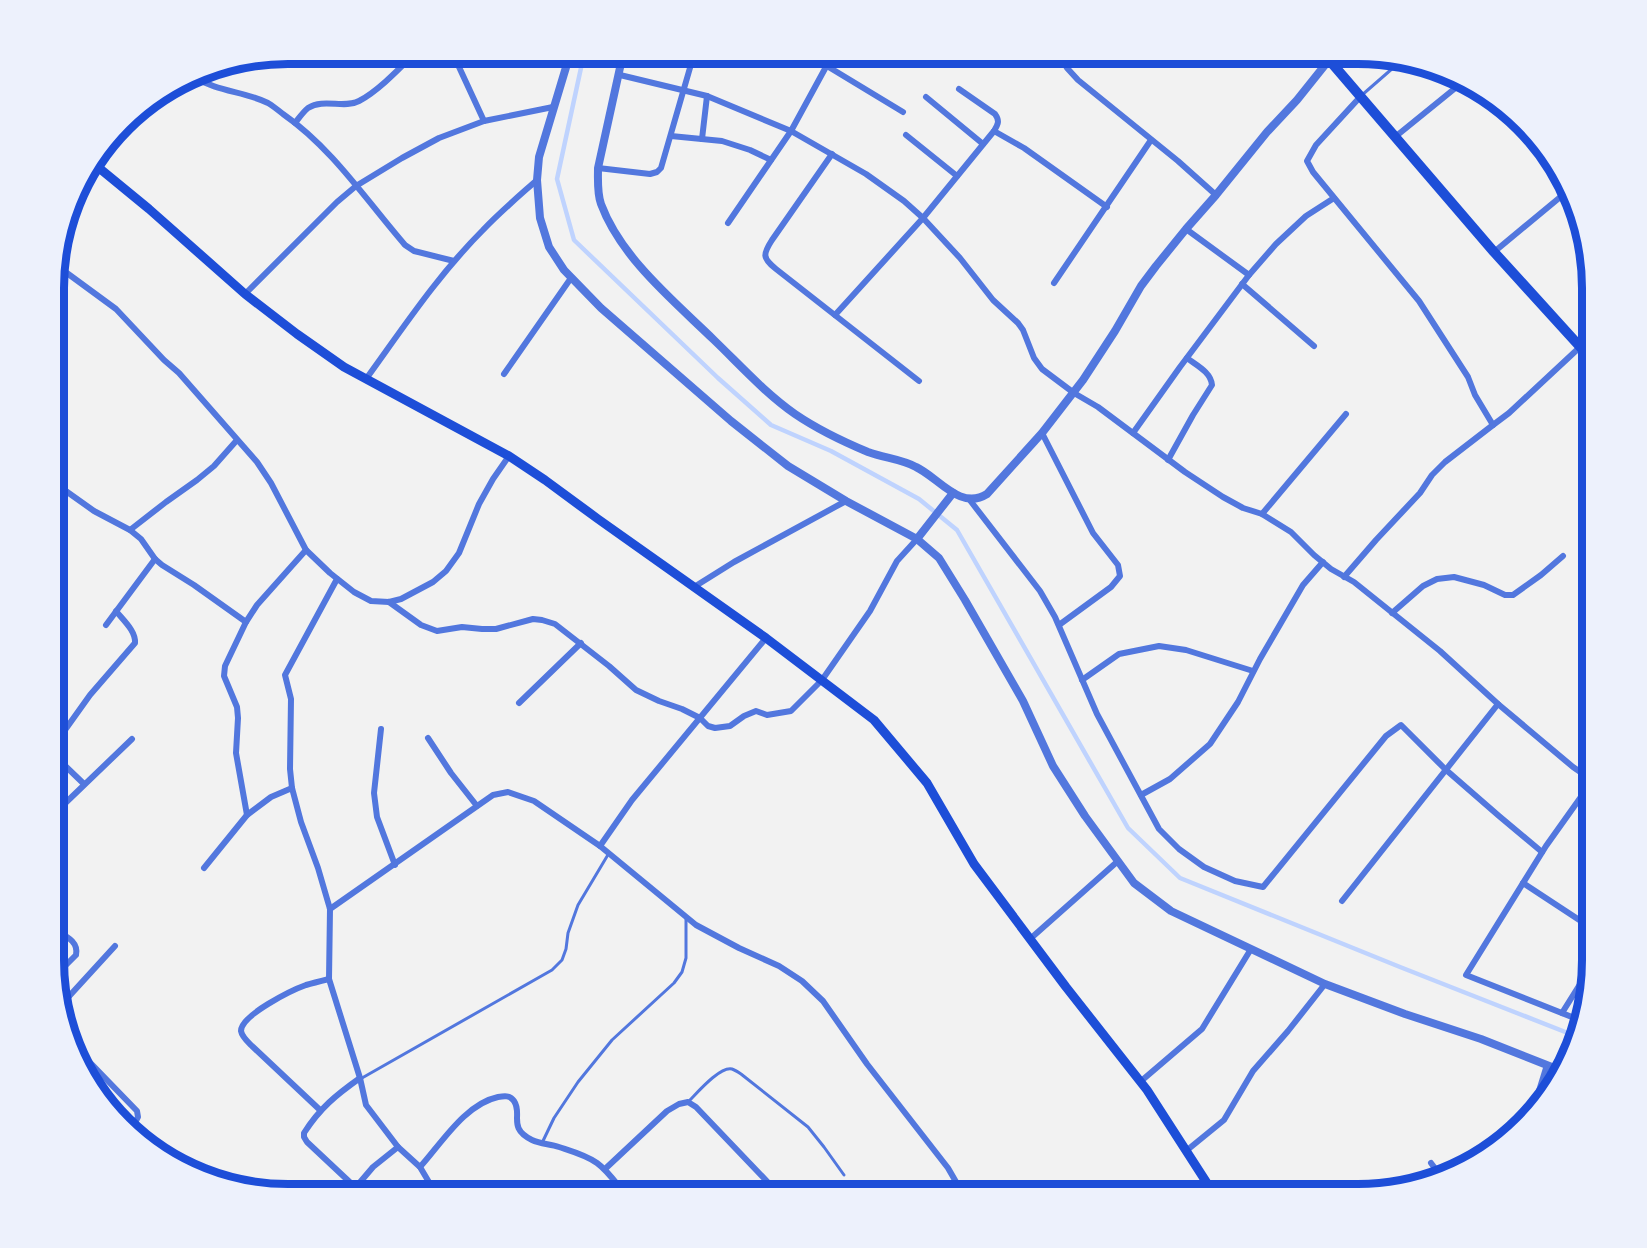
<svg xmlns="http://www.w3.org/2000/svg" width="1647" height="1248" viewBox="0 0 1647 1248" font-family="'Source Sans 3',sans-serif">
	<rect width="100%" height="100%" fill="#f2f2f2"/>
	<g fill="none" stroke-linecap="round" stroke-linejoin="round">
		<!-- stream -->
		<path stroke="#bfd3fe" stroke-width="4.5" d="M584 54 557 179 574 240 718 378 771 425 831 451 919 499 957 530 1128 828 1180 878 1400 967 1578 1037"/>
		<!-- service -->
		<g stroke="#5277de" stroke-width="3">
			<path d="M1362 95 1401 61"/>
			<path d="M362 1078 552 970 562 960 566 949 568 933 578 905 609 853"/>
			<path d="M689 1101C697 1093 720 1066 732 1069 735 1070 738 1072 741 1074L808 1127 824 1147 844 1175"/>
			<path d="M542 1143 554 1118 578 1082 612 1040 674 983 682 972 686 958V918"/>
		</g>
		<!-- minor -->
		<g stroke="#5277de" stroke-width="6">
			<path d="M453 54 484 121"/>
			<path d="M1058 54 1067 68 1078 80 1178 161 1216 195"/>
			<path d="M827 66 903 112"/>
			<path d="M620 75 707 96 791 131 866 174 904 201 923 218 960 258 993 300 1018 323 1023 330 1034 358 1042 369 1074 393 1098 407 1185 472 1223 497 1243 508 1262 514 1291 532 1314 555 1331 569 1354 582 1440 651 1498 704 1573 767 1592 780"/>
			<path d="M194 77C218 92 244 91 268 103 273 106 278 110 283 114 332 148 366 200 405 245L414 251 454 261"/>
			<path d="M926 97 983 144"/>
			<path d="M295 123C299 118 303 112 308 108 324 98 344 109 359 101 378 91 399 69 414 54"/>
			<path d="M994 131 1024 148 1107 207"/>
			<path d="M906 135 957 176"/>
			<path d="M671 136 722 141 750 150 771 160"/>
			<path d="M1395 137 1464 81"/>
			<path d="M702 139 707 96"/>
			<path d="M832 154 772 240C763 254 762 258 776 269L919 381"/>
			<path d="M598 168 650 174 657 172 661 168 694 54"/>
			<path d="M728 223 791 131 833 54"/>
			<path d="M1186 229 1249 275"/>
			<path d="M1494 252 1570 189"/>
			<path d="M56 265 116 309 164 360 179 373 257 462 271 483 306 550 330 573 354 592 371 601 389 602 401 599 433 582 446 571 459 553 479 504 493 479 509 456"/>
			<path d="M1054 283 1151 140"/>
			<path d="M1242 284 1314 346"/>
			<path d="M245 294 337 202 356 186 402 158 439 138 484 121 553 107"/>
			<path d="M835 315 923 218 994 131C998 124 1000 121 995 114L959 89"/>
			<path d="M504 374 571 278"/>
			<path d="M366 379C403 328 438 275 483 230 500 212 519 196 537 180"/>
			<path d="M1493 425 1509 413 1580 347"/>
			<path d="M1042 433 1093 533 1118 565 1120 576 1111 587 1059 625"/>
			<path d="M1133 433 1180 367 1249 275 1276 244 1306 216 1334 198"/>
			<path d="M1168 460 1193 415 1212 385C1211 372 1196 365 1187 358"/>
			<path d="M56 484 94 511 130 530 141 539 155 559 162 565 194 585 246 622"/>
			<path d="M969 499 1040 591 1055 617 1097 714 1159 829 1179 849 1204 867 1235 881 1263 887 1386 736 1401 725 1445 769 1499 816 1542 852"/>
			<path d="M1262 514 1346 414"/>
			<path d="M130 530 166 502 197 480 214 466 237 440"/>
			<path d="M1344 577 1376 540 1420 493 1432 475 1445 462 1493 425 1475 395 1468 377 1419 301 1313 172 1307 161 1316 145 1361 96"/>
			<path d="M337 579 285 675 291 699 290 769 292 788 301 822 318 868 330 909 329 979 360 1078 366 1105 398 1147 420 1167 436 1194"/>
			<path d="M694 587 734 562 846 501"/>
			<path d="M389 602 421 625 437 631 462 627 482 629H496L533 619 542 620 555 624 609 666 636 690 659 701 682 709 700 718 708 726 715 728 730 726 744 716 756 711 767 715 791 711 822 680 870 611 897 561 917 539"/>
			<path d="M1392 613 1423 586 1437 579 1454 577 1484 585 1505 595H1513L1541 575 1563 556"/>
			<path d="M106 625 155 559"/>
			<path d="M1082 680 1119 654 1159 646 1186 650 1253 671"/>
			<path d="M519 703 581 643"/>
			<path d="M381 729 374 793 377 817 395 865"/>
			<path d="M428 738 451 773 477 806"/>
			<path d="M55 744 90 695 135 643C136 631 123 620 116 611"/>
			<path d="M55 756 84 784"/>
			<path d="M1584 791 1593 797"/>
			<path d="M1141 795 1170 779 1210 744 1238 702 1260 659 1303 585 1323 562"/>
			<path d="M55 813 132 739"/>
			<path d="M247 815 236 753 238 718 237 707 224 676 225 666 246 622 257 605 306 550"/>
			<path d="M600 846 632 800 766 638"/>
			<path d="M204 868 247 815 271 797 292 788"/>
			<path d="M1523 883 1593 929"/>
			<path d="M1342 901 1498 704"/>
			<path d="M330 909 493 795 508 792 534 801 600 846 696 925 739 948 779 966 802 981 823 1001 867 1064 948 1168 963 1194"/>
			<path d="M1030 939 1118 861"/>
			<path d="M55 976 76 955C79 941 65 936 55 930"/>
			<path d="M57 984 69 996"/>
			<path d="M62 1004 115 946"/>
			<path d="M1562 1013 1592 965"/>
			<path d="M1582 1021 1466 975 1546 846 1593 780"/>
			<path d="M74 1046 137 1111 138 1117 135 1123 128 1128"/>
			<path d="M1140 1082 1202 1029 1251 949"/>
			<path d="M320 1110 252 1046C248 1042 242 1037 241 1031 241 1015 292 990 306 985 313 983 321 981 329 979"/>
			<path d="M1531 1117 1547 1065"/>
			<path d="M1186 1151 1224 1120 1253 1071 1288 1031 1325 984"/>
			<path d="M1431 1163 1440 1175"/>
			<path d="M420 1167C441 1144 465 1104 498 1097 504 1096 510 1095 514 1101 523 1114 507 1128 532 1140 540 1144 550 1144 559 1147 571 1151 586 1155 597 1163 608 1171 616 1183 625 1194"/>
			<path d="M605 1169 667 1111 679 1104 688 1102 696 1107 779 1194"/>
			<path d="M355 1187 307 1142 304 1137V1133C320 1108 336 1095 360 1078"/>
			<path d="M350 1194 373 1167 398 1147"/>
			<path d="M1200 1194 1211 1188"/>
		</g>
		<!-- tertiary -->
		<g stroke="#5277de" stroke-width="8">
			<path d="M570 54 539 157 537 180 540 218 549 247 564 270 601 308 731 421 788 466 846 501 917 539 939 558 965 600 1023 701 1053 766 1085 816 1134 883 1171 911 1325 984 1405 1014 1481 1039 1562 1071"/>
			<path d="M623 54 598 168C598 180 597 193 601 204 621 258 674 301 714 340 740 365 765 393 795 414 817 429 844 442 868 452 884 458 901 459 916 467 938 477 960 511 987 494L1042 433 1083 380 1115 331 1141 286 1156 266 1186 229 1216 195 1267 132 1297 100 1329 60"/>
			<path d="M917 539 953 493"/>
		</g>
		<!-- secondary -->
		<path stroke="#1d4ed8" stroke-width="9" d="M93 163 149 209 245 294 297 334 344 367 509 456 545 480 598 519 766 638 874 720 927 783 974 864 1066 987 1147 1090 1214 1194"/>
		<!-- primary -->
		<path stroke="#1d4ed8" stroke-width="10" d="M1324 54 1494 252 1593 361"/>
	</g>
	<!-- crop -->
	<path d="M0 0H1647V1248H0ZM288 64H1358A224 224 0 0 1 1582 288V960A224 224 0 0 1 1358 1184H288A224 224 0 0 1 64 960V288A224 224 0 0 1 288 64Z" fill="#edf1fc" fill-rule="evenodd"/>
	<path fill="none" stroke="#1d4ed8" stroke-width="8" d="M288 64H1358A224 224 0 0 1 1582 288V960A224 224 0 0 1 1358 1184H288A224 224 0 0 1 64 960V288A224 224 0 0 1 288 64Z"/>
</svg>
